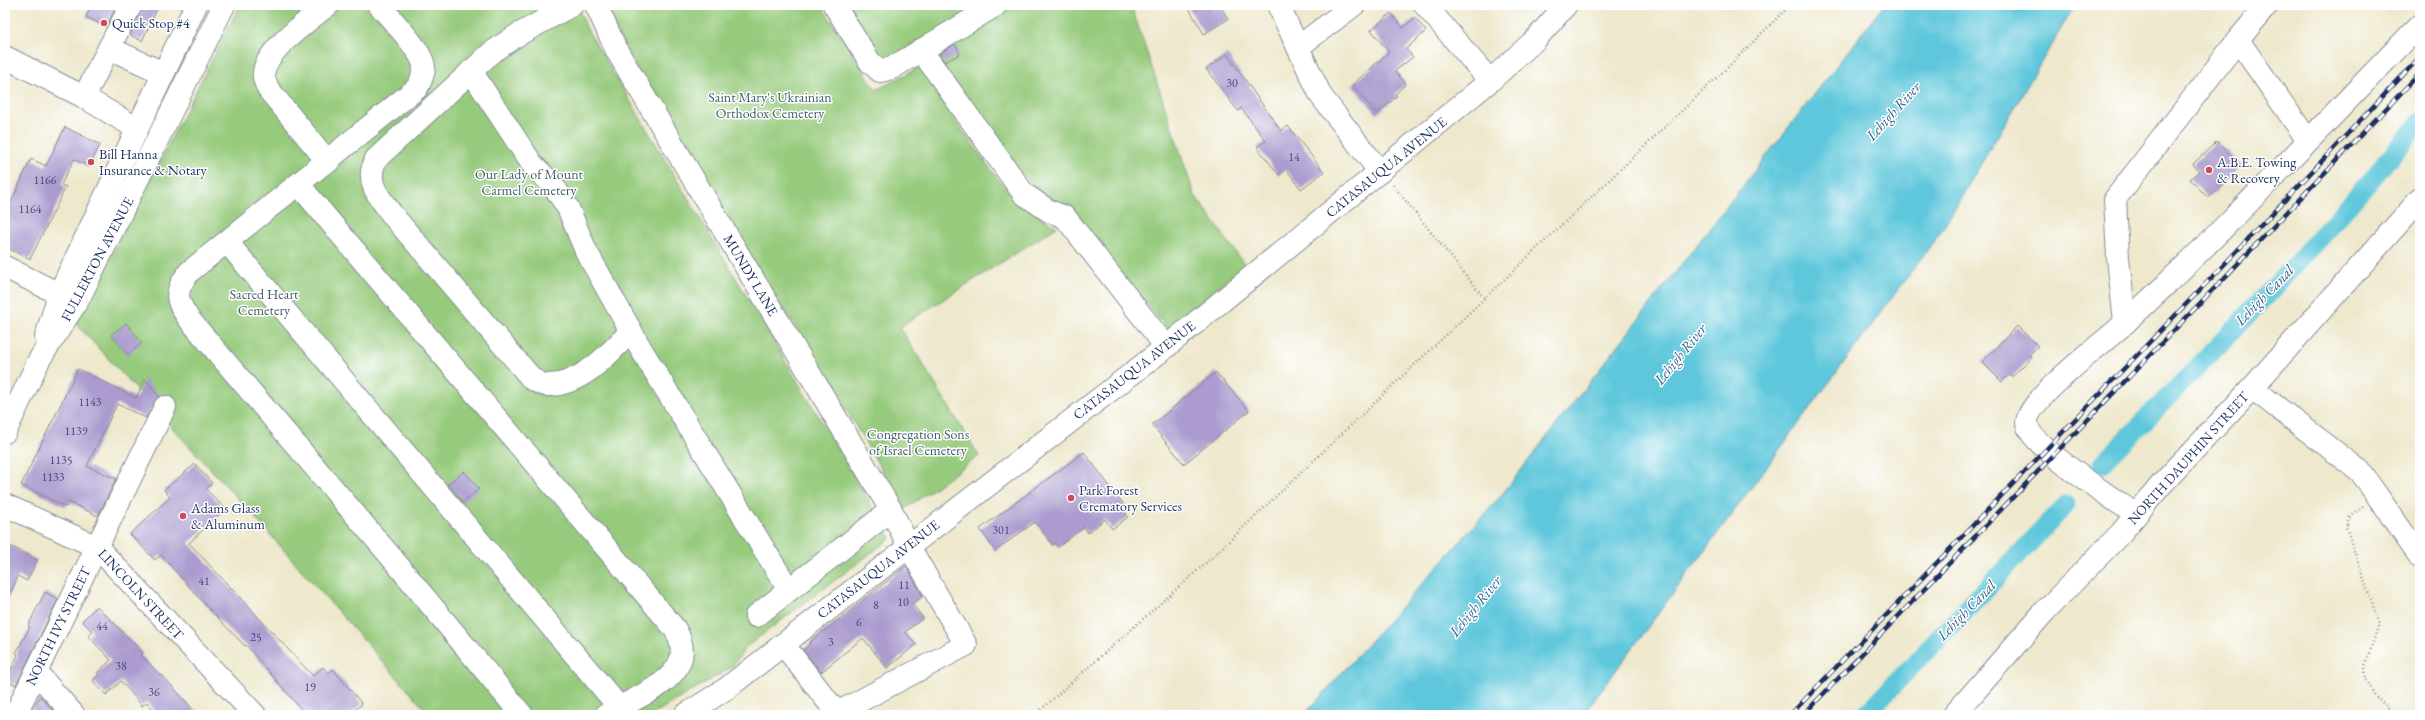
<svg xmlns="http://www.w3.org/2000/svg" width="2425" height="720" viewBox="0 0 2425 720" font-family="'EB Garamond',serif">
	<rect width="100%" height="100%" fill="#fff"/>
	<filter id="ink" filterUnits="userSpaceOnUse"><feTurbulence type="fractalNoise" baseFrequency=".025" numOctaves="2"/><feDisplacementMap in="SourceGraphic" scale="8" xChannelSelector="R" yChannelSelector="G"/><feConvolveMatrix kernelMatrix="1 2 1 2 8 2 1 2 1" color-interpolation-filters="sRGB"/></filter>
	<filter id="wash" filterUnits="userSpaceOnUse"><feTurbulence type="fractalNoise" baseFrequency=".012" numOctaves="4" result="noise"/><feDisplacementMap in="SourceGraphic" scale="16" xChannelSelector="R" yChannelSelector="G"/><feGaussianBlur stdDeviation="0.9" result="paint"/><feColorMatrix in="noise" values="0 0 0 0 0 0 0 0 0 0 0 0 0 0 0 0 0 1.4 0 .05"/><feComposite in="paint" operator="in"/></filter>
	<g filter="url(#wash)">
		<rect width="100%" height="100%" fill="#eee8cc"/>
		<!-- green -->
		<g fill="#96ca7b" stroke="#587c6c">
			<path d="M240 5H577L587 29 891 538 746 647 732 667 651 715H430L243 504 76 324Z"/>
			<path d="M604 5H821L876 90 922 66 950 113 997 178 1019 202 1057 227 900 327 979 456 905 509 825 374 648 96Z"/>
			<path d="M844 5H1131L1194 194 1245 265 1167 329 1067 208 1038 192 1000 147 921 40 895 58 877 59Z"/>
		</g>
		<!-- water -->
		<path fill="#5fc7db" stroke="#3d7b9c" d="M1884 5H2075L1942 230 1583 715H1304L1500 497Z"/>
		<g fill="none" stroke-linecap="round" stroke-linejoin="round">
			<!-- canal -->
			<g stroke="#5fc7db" stroke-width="19">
				<path d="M2103 463C2212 353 2321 242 2420 122"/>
				<path d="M1865 715 2066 505"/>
			</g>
		</g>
		<g id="blocks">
			<!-- building -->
			<g fill="#ab9bcf">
				<path d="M91 5H117L106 27 86 17Z"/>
				<path d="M143 5H159L142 41 130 35Z"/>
				<path d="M1187 5H1220L1228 19 1204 34Z"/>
				<path d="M1391 13 1403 28 1415 18 1426 31 1406 49 1413 57 1395 71 1406 84 1395 94 1397 96 1377 114 1352 85 1389 52 1371 30Z"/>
				<path d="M955 44 960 54 945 62 939 54Z"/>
				<path d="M1227 54 1281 131 1288 126 1324 172 1301 189 1286 169 1279 175 1257 147 1266 141 1241 108 1238 111 1206 69Z"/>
				<path d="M65 127 100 145 89 167 74 159 61 185 66 187 30 259 5 247V215L31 159 46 166Z"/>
				<path d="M2217 141 2241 166 2208 198 2190 179 2199 171 2193 164Z"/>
				<path d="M126 323 142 343 128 355 111 335Z"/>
				<path d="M2017 326 2038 346 2029 355 2031 358 2012 377 2009 375 2002 382 1982 362Z"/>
				<path d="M78 369 136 398 145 379 159 396 146 418 117 404 87 466 116 479 98 516 69 502 66 507 21 485Z"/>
				<path d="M1216 372 1249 411 1184 464 1152 425Z"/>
				<path d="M1084 452 1124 505 1121 507 1128 517 1112 529 1105 519 1088 533 1084 527 1058 547 1055 543 1053 545 1035 522 995 551 980 529Z"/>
				<path d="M195 464 212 483 206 489 225 509 189 543 313 676 323 667 328 673 333 669 362 704 349 715H306L246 645 245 646 211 611 161 555 155 560 130 534 170 497 164 490Z"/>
				<path d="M464 471 479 489 463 502 448 484Z"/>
				<path d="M5 543 37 560 27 581 18 576 5 604Z"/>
				<path d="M906 566 923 596 912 604 923 618 905 632 916 645 887 668 863 638 821 672 803 650 810 644 809 643Z"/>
				<path d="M45 592 58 599 16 685 6 680 18 655 16 653 30 627 28 626Z"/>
				<path d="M97 606 143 653 141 655 161 676 162 675 198 715H158L147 702 142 706 121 681 106 695 93 681 99 675 97 673 111 660 88 636 93 632 82 621Z"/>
				<path d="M40 696 57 715H29Z"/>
			</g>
		</g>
	</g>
	<g filter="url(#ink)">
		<use href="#blocks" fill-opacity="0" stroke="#848c95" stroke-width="1"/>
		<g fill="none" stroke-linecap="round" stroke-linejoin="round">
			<defs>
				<g id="minor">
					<path d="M328 5C311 19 260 53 264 77 264 81 267 85 268 89L328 162"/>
					<path d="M379 5C390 18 423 51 424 67 424 75 421 81 417 88L189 272C174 292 175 299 189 319L392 558 522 715"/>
					<path d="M572 5 514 37 491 53 376 159C364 183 380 198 394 217L532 379C536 381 542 385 546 385 580 387 610 353 631 331"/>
					<path d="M596 5 617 51 891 510 908 545 966 645 837 713 783 644"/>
					<path d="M834 5 870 62 880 71 892 68 996 5"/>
					<path d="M1278 5 1321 96 1380 172"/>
					<path d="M1425 5 1490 81"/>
					<path d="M2238 40 2307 139"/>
					<path d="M1298 47 1354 5"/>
					<path d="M109 48 163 73"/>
					<path d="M921 50 1024 194 1049 211 1065 217 1166 347"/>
					<path d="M5 57 84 97 136 128"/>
					<path d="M471 71 532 164 553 185 568 208 586 251 641 349 789 590"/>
					<path d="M84 97 131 5"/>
					<path d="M299 185 675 629C703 677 637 695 606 715"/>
					<path d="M227 242 619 707 623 715"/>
					<path d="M5 267 59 294"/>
					<path d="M2125 323 2118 258 2115 199 2238 40 2267 5"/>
					<path d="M2252 388 2360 471 2420 557"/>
					<path d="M5 505 97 547 255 715"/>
					<path d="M2136 515C2116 500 2028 445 2027 423 2026 400 2107 340 2125 323 2228 228 2322 125 2420 25"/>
					<path d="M756 616 891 510"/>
					<path d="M36 672 74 715"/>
					<path d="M15 715 165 407"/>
					<path d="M685 715 727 688 1166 347 1490 81 1535 40 1566 5"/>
					<path d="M1954 715 2045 611 2121 533 2161 485 2252 388 2420 199"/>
				</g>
				<g id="major">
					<path d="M46 337 59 294 196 5"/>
					<path d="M5 432 39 360 78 300 224 5"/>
				</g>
			</defs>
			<!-- minor casing -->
			<use href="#minor" stroke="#848c95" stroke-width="24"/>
			<!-- major casing -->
			<use href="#major" stroke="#848c95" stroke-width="24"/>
			<!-- path -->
			<g stroke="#848c95" stroke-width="2.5" stroke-dasharray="1 3" stroke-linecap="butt">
				<path d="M1393 185 1485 299"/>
				<path d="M2363 507 2349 518 2346 527 2379 624 2365 666 2366 679 2375 696 2395 715"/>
				<path d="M1035 715 1207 562 1728 67 1790 5"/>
			</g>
			<!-- minor -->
			<use href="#minor" stroke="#fff" stroke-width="22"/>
			<!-- major -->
			<use href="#major" stroke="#fff" stroke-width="22"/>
			<defs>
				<g id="rail">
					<path d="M1790 715 2219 270 2420 57"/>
					<path d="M1803 715 2207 296 2420 73"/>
				</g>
			</defs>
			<!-- rail casing -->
			<use href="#rail" stroke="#1b2f5e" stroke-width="4.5"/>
			<!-- rail -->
			<use href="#rail" stroke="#fff" stroke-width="3" stroke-dasharray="9" stroke-linecap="butt"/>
		</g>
	</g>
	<!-- markers -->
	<g fill="#d1495b" stroke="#fff" stroke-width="1.5">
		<circle cx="104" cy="23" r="4"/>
		<circle cx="91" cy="162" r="4"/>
		<circle cx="2209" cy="170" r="4"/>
		<circle cx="1071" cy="498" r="4"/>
		<circle cx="183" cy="516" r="4"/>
	</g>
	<g text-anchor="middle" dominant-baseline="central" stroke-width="3" stroke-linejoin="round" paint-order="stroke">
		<!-- number labels -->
		<g font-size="12" fill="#3f4a7a">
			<text x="1232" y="83">30</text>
			<text x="1294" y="157">14</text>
			<text x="45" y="180">1166</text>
			<text x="30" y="209">1164</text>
			<text x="90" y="402">1143</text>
			<text x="76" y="431">1139</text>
			<text x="61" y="460">1135</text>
			<text x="53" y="477">1133</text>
			<text x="1001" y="530">301</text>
			<text x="204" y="581">41</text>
			<text x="904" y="585">11</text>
			<text x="903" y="602">10</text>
			<text x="876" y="605">8</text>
			<text x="859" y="622">6</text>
			<text x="102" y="626">44</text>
			<text x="256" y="637">25</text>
			<text x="831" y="642">3</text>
			<text x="121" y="666">38</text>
			<text x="310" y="687">19</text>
			<text x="154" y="692">36</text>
		</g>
		<!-- poi labels -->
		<g font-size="14" fill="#1b2f5e" stroke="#fff" text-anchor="start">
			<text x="112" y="23">Quick Stop #4</text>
			<text x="99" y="154">Bill Hanna<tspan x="99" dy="16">Insurance &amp; Notary</tspan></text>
			<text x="2217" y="162">A.B.E. Towing<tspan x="2217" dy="16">&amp; Recovery</tspan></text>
			<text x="1079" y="490">Park Forest<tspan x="1079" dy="16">Crematory Services</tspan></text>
			<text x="191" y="508">Adams Glass<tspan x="191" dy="16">&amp; Aluminum</tspan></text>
		</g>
		<!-- park labels -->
		<g font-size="14" fill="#405e67" stroke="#fff">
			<text x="770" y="97">Saint Mary's Ukrainian<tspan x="770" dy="16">Orthodox Cemetery</tspan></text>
			<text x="529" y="174">Our Lady of Mount<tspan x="529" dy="16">Carmel Cemetery</tspan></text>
			<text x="264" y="294">Sacred Heart<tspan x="264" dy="16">Cemetery</tspan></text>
			<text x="918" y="434">Congregation Sons<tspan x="918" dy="16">of Israel Cemetery</tspan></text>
		</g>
		<!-- street labels -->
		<g font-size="14" fill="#1b2f5e" stroke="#fff">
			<text transform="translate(1386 167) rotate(-39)">CATASAUQUA AVENUE</text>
			<text transform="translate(97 259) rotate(-62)">FULLERTON AVENUE</text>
			<text transform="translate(751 275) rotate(59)">MUNDY LANE</text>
			<text transform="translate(1134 370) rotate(-38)">CATASAUQUA AVENUE</text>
			<text transform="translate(2188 458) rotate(-48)">NORTH DAUPHIN STREET</text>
			<text transform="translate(878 569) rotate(-38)">CATASAUQUA AVENUE</text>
			<text transform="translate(141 594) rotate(47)">LINCOLN STREET</text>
			<text transform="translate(58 626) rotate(-64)">NORTH IVY STREET</text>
		</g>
		<!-- water labels -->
		<g font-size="15" font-style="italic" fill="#2f5d84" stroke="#fff">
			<text transform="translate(1893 111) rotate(-48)">Lehigh River</text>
			<text transform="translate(2264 295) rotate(-46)">Lehigh Canal</text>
			<text transform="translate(1680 354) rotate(-51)">Lehigh River</text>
			<text transform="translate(1475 606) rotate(-51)">Lehigh River</text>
			<text transform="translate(1966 610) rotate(-46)">Lehigh Canal</text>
		</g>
	</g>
	<!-- margin -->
	<rect width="2425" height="720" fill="none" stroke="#fff" stroke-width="20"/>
</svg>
